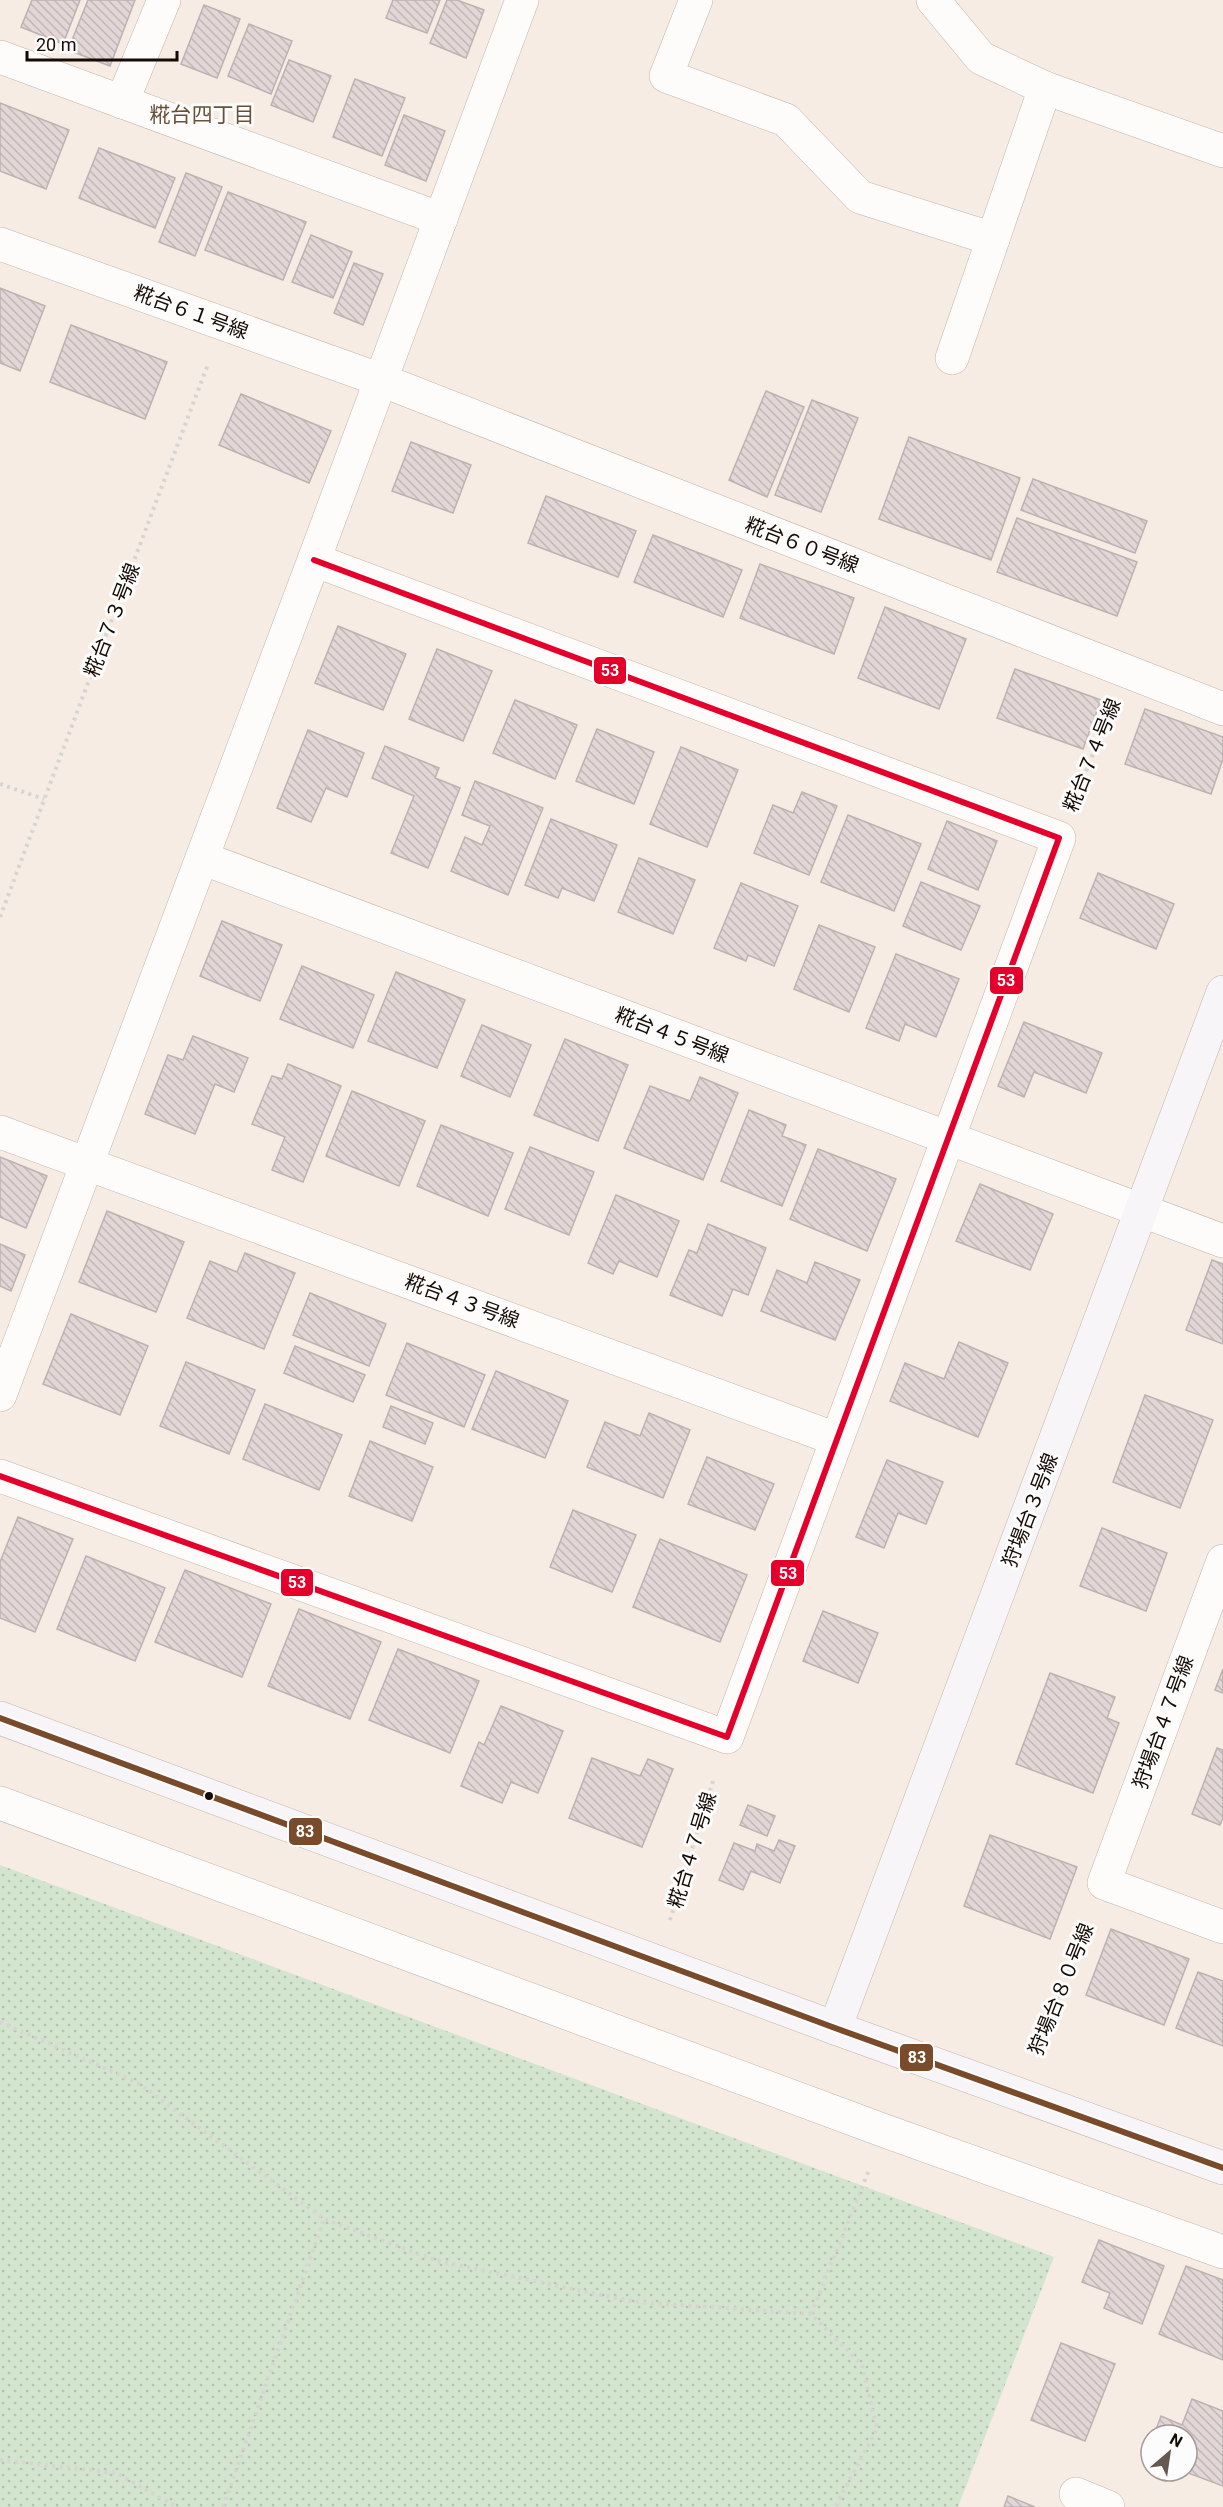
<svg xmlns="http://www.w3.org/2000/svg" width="1223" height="2507" viewBox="0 0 1223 2507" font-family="Roboto,'Noto Sans JP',sans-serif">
	<defs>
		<pattern id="green-dots" width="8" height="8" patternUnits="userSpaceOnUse" patternTransform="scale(1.5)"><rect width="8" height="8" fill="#d3e5cf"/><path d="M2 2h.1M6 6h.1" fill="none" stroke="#b4c3b0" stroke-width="1.8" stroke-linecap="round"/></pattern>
		<pattern id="building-back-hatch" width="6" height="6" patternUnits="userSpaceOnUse" patternTransform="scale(1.5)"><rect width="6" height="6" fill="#e2d7d6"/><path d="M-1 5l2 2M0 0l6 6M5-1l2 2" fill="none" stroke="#c1b7b6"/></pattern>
	</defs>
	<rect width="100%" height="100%" fill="#f6ece3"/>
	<!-- green -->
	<path fill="url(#green-dots)" d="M0 1865 1054 2257 958 2507H0Z"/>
	<!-- building -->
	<g fill="url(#building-back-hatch)" stroke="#bdb2b2" stroke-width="1.5">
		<path d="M32 0H80L63 44 21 27Z"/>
		<path d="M88 0H135L110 66 68 50Z"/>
		<path d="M393 0H440L427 33 386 18Z"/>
		<path d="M447 0H457L484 10 466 58 430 43Z"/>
		<path d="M204 5 240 19 217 78 181 64Z"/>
		<path d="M249 24 292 41 271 94 228 76Z"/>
		<path d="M289 60 331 76 313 122 271 105Z"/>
		<path d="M355 79 405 98 382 156 333 137Z"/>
		<path d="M0 103 69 130 46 189 0 171Z"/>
		<path d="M404 115 445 131 426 181 385 165Z"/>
		<path d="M99 148 175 178 155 228 79 198Z"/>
		<path d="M186 173 222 187 195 256 159 242Z"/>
		<path d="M228 192 306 222 283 280 205 250Z"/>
		<path d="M311 235 352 252 333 298 292 282Z"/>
		<path d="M354 263 383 274 363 325 334 313Z"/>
		<path d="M0 288 45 306 20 371 0 363Z"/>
		<path d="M71 325 167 362 145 419 50 382Z"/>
		<path d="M766 391 804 407 767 497 729 480Z"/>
		<path d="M241 394 331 431 309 483 219 445Z"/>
		<path d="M812 400 858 418 821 512 775 495Z"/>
		<path d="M909 437 1020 478 991 560 879 519Z"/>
		<path d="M411 442 471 465 453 513 392 491Z"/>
		<path d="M1033 479 1147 521 1135 553 1021 510Z"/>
		<path d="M546 496 636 531 618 577 528 543Z"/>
		<path d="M1017 518 1137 562 1117 616 997 572Z"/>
		<path d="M653 535 742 570 723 617 634 582Z"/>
		<path d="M760 564 854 598 834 654 740 618Z"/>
		<path d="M885 607 966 639 939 709 858 678Z"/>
		<path d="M338 626 406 654 383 710 315 683Z"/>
		<path d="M437 649 492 671 463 741 409 719Z"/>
		<path d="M1015 669 1101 700 1083 749 997 718Z"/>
		<path d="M515 700 577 725 555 779 493 753Z"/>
		<path d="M1145 709 1223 737V759L1211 794 1125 764Z"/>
		<path d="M597 729 654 752 634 804 576 781Z"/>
		<path d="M308 730 364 753 347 797 326 788 311 822 277 808Z"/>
		<path d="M385 746 439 768 435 778 460 788 428 868 391 853 414 796 372 778Z"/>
		<path d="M681 747 738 770 707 847 650 824Z"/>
		<path d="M475 781 543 808 508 895 451 871 465 837 482 845 490 826 462 815Z"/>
		<path d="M802 792 837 806 809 875 754 853 773 805 793 813Z"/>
		<path d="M848 815 921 844 894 911 821 882Z"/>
		<path d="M551 819 617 845 594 901 562 888 558 898 525 885Z"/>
		<path d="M947 821 997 841 978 890 928 869Z"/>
		<path d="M639 858 695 880 673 934 618 912Z"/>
		<path d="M1098 873 1174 904 1156 949 1080 918Z"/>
		<path d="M921 882 980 906 961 950 903 926Z"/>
		<path d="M741 883 798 906 774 966 748 955 746 961 714 948Z"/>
		<path d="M222 921 282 945 260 1001 200 976Z"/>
		<path d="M819 925 875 947 849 1012 794 989Z"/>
		<path d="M896 954 959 979 936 1037 905 1024 899 1041 866 1028Z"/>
		<path d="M302 966 374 995 353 1048 280 1019Z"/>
		<path d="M396 972 465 1000 437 1068 368 1041Z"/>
		<path d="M1024 1022 1102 1053 1086 1093 1034 1072 1024 1097 998 1086Z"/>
		<path d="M482 1025 531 1045 510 1097 461 1076Z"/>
		<path d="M193 1036 248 1058 234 1092 215 1084 195 1134 145 1114 168 1055 183 1060Z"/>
		<path d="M565 1039 628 1065 598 1141 534 1115Z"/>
		<path d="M288 1064 341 1086 303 1182 272 1170 285 1137 252 1124 272 1076 282 1079Z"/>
		<path d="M700 1077 738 1093 703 1180 624 1148 650 1086 690 1101Z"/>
		<path d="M352 1091 425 1121 399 1186 326 1156Z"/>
		<path d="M749 1110 786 1125 782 1136 806 1145 782 1206 721 1181Z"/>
		<path d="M441 1125 513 1153 488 1216 417 1186Z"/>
		<path d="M530 1147 594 1172 569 1235 505 1209Z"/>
		<path d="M818 1149 896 1179 867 1251 790 1219Z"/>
		<path d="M0 1157 47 1176 26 1228 0 1217Z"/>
		<path d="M980 1184 1053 1214 1030 1270 956 1241Z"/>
		<path d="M616 1195 679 1221 657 1277 619 1261 613 1274 588 1263Z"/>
		<path d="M107 1211 184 1242 156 1312 79 1282Z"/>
		<path d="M708 1224 766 1248 748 1295 733 1289 722 1316 670 1295 689 1250 697 1253Z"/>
		<path d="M0 1244 25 1255 11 1291 0 1286Z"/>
		<path d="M245 1253 295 1273 264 1349 187 1318 210 1261 237 1272Z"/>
		<path d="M1212 1260 1223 1264V1344L1186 1330Z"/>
		<path d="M815 1262 860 1280 835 1340 761 1311 777 1270 807 1283Z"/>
		<path d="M310 1293 386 1324 369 1366 293 1335Z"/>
		<path d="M71 1314 148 1346 120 1415 43 1384Z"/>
		<path d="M959 1342 1008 1363 978 1437 890 1401 905 1363 944 1379Z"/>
		<path d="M407 1343 485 1375 464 1427 386 1395Z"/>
		<path d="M295 1346 365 1375 353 1402 284 1373Z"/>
		<path d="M186 1362 255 1390 229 1454 160 1426Z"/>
		<path d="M496 1371 568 1401 545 1458 472 1429Z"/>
		<path d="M1145 1395 1213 1420 1180 1508 1113 1482Z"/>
		<path d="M265 1404 342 1435 319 1490 243 1459Z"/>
		<path d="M391 1406 433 1423 425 1444 383 1427Z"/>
		<path d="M649 1413 690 1430 663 1498 587 1467 605 1422 640 1436Z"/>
		<path d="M370 1441 433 1467 412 1521 349 1496Z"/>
		<path d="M707 1457 774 1484 755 1530 688 1504Z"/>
		<path d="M887 1460 943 1482 926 1524 898 1513 884 1548 856 1537Z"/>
		<path d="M573 1510 636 1535 612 1592 550 1567Z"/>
		<path d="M18 1517 73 1539 35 1632 0 1618V1562Z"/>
		<path d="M1102 1528 1167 1553 1146 1611 1080 1586Z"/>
		<path d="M660 1539 747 1575 720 1642 633 1607Z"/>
		<path d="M86 1556 165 1588 135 1661 57 1629Z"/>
		<path d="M185 1570 271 1604 242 1677 155 1642Z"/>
		<path d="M299 1609 381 1642 350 1719 268 1686Z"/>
		<path d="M823 1611 878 1633 858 1683 803 1661Z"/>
		<path d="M398 1649 479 1681 450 1753 369 1720Z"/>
		<path d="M1223 1669V1693L1215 1690Z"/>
		<path d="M1050 1673 1115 1697 1107 1718 1119 1723 1093 1793 1016 1764Z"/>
		<path d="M501 1706 563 1731 538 1793 511 1782 502 1803 461 1786 479 1742 484 1745Z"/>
		<path d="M1217 1748 1223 1750V1818L1220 1825 1192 1814Z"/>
		<path d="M592 1758 640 1776 648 1759 673 1769 642 1847 569 1818Z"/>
		<path d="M748 1805 775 1816 767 1836 740 1825Z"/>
		<path d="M990 1835 1077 1867 1050 1939 964 1906Z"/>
		<path d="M779 1840 795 1846 780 1883 751 1871 743 1890 719 1880 734 1843 755 1851 757 1844 774 1851Z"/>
		<path d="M1111 1929 1189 1959 1164 2025 1086 1995Z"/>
		<path d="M1198 1972 1223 1981V2046L1176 2028Z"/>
		<path d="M1099 2240 1164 2266 1142 2324 1104 2308 1110 2293 1082 2282Z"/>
		<path d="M1186 2266 1223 2280V2360L1159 2334Z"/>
		<path d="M1061 2343 1115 2364 1085 2441 1031 2420Z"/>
		<path d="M1192 2399 1223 2411V2486L1183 2471H1187V2435H1154L1161 2416 1182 2425Z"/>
		<path d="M1008 2496 1035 2507H1004Z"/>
	</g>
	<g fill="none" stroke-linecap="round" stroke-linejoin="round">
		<defs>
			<g id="street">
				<path d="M696 0 666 76 786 120 860 197 993 239"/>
				<path d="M933 0 981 58 1045 88 1223 151"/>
				<path d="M0 57 441 219"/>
				<path d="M122 102 164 0"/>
				<path d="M0 244 381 380 1223 709"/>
				<path d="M952 358 1045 88"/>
				<path d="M202 858 1223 1241"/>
				<path d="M0 1132 836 1439"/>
				<path d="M0 1395 314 560 522 0"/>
				<path d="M0 1476 727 1737 1059 838 314 560"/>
				<path d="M1223 1561 1104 1883 1223 1927"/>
				<path d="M0 1803 885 2131 1223 2252"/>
				<path d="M1076 2494 1108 2507"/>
			</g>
			<g id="secondary">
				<path d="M0 1718 835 2028 1223 2168"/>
				<path d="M835 2028 1223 992"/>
			</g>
		</defs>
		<!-- street casing -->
		<use href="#street" stroke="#c0b6ad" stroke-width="34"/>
		<!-- secondary casing -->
		<use href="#secondary" stroke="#c0b6ad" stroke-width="34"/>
		<!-- path -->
		<g stroke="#d7d4d2" stroke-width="4" stroke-dasharray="3 4.5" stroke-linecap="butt">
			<path d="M0 784 44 799"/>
			<path d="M1075 799 1110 711"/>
			<path d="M0 917 208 364"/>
			<path d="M670 1920 714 1778"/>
			<path d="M0 2022 138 2083 324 2219 438 2261 636 2302 811 2314 862 2365 877 2429 835 2507"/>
			<path d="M1035 2055 1088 1923"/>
			<path d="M811 2314 869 2170"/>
			<path d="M0 2460 116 2473 177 2507"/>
			<path d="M223 2507 324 2219"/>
		</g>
		<!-- street -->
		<use href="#street" stroke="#fefcfb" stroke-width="33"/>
		<!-- secondary -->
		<use href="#secondary" stroke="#f7f5f7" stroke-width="33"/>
		<defs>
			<path id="bus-1" d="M0 1718 835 2028 1223 2168"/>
			<path id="bus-2" d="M0 1476 727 1737 1059 838 314 560"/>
		</defs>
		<!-- bus-1 casing -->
		<use href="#bus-1" stroke="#fcfcfc" stroke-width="10"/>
		<!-- bus-2 casing -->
		<use href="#bus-2" stroke="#fcfcfc" stroke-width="10"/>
		<!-- bus-1 -->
		<use href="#bus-1" stroke="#7a4b2a" stroke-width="6"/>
		<!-- bus-2 -->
		<use href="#bus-2" stroke="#e4002b" stroke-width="6"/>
	</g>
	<!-- markers -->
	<circle fill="#150b04" stroke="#fcfcfc" stroke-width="2" cx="209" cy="1796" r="5"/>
	<g text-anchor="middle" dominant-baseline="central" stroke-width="6" stroke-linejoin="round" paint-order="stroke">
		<!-- street labels -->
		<g font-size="20" fill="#150b04" stroke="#fcfcfc">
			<text transform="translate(191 312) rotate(20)">糀台６１号線</text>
			<text transform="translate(802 545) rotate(21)">糀台６０号線</text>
			<text transform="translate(112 620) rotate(-69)">糀台７３号線</text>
			<text transform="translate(1092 755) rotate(-68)">糀台７４号線</text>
			<text transform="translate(672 1035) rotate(21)">糀台４５号線</text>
			<text transform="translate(462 1301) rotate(20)">糀台４３号線</text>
			<text transform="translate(1030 1510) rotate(-69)">狩場台３号線</text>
			<text transform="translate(1163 1722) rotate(-70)">狩場台４７号線</text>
			<text transform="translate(692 1850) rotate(-73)">糀台４７号線</text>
			<text transform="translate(1061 1989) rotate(-68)">狩場台８０号線</text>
		</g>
		<!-- neighbourhood labels -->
		<g font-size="21" fill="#6a5039" stroke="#fcfcfc">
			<text x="202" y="115">糀台四丁目</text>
		</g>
	</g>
	<g stroke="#fcfcfc" stroke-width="2">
		<rect x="593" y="656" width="34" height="29" rx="6" fill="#e4002b"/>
		<rect x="989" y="966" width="35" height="29" rx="6" fill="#e4002b"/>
		<rect x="770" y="1559" width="35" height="28" rx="6" fill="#e4002b"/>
		<rect x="280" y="1568" width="34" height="29" rx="6" fill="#e4002b"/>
		<rect x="288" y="1817" width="35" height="29" rx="6" fill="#7a4b2a"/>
		<rect x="899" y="2043" width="35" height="29" rx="6" fill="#7a4b2a"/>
	</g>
	<g font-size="16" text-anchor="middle" font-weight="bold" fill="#fff">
		<text x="610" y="676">53</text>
		<text x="1006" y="986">53</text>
		<text x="788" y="1579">53</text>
		<text x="297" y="1588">53</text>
		<text x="305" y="1837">83</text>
		<text x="917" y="2063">83</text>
	</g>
	<!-- north arrow -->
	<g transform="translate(1169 2453) rotate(29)"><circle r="28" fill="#fcfcfc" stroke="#a09c99" stroke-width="1.5"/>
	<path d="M0-4.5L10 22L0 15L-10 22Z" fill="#645a52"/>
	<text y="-9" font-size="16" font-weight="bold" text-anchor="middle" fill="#150b04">N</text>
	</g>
	<!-- scale -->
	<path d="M27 51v9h150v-9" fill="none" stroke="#150b04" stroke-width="3"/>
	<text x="36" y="51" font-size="18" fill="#150b04" stroke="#fcfcfc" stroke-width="4.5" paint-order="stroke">20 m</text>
</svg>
